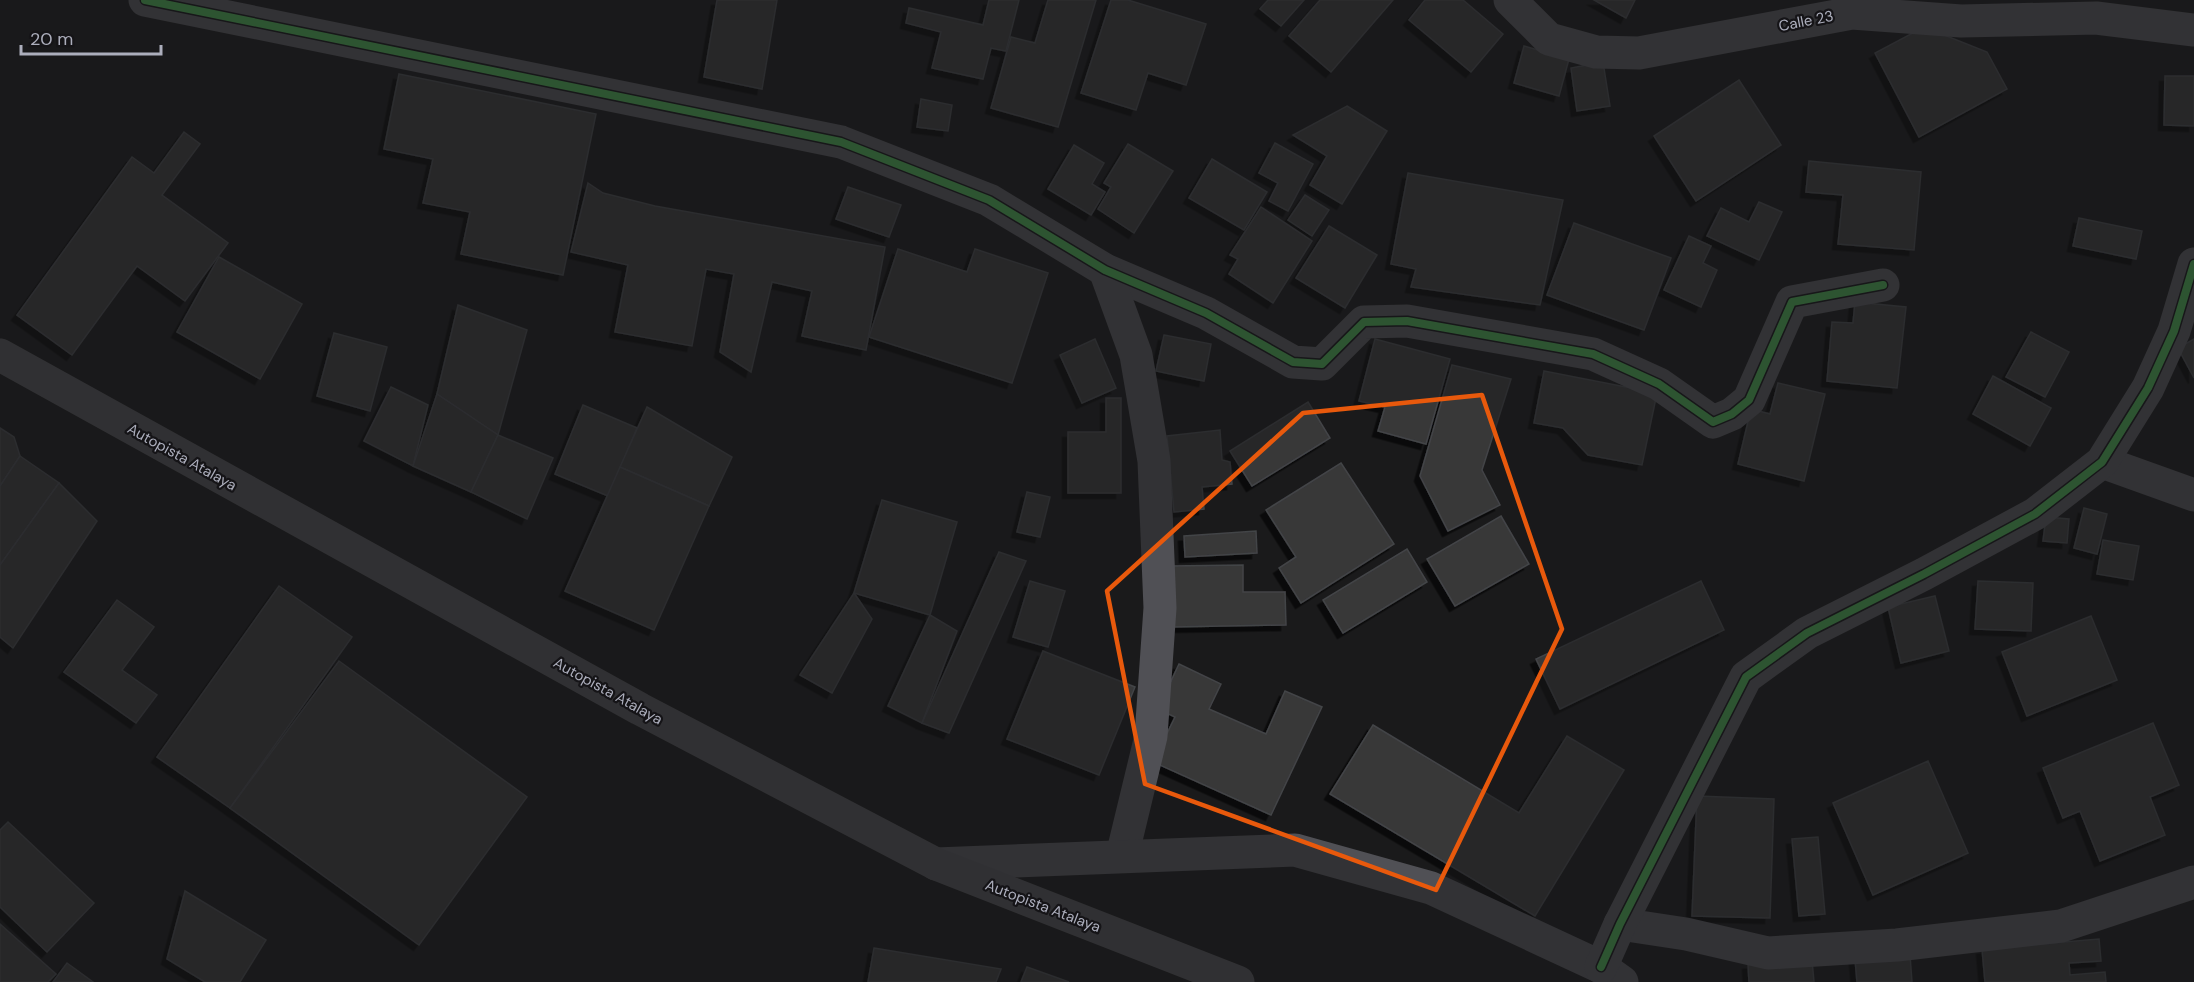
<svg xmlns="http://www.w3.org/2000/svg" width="2194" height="982" viewBox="0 0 2194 982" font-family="'DM Sans',sans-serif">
	<defs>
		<filter id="shadow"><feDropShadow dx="-5.5" dy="5.5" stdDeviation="0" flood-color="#0009"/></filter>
	</defs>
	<rect width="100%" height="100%" fill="#1a1a1b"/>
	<!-- building -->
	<g fill="#373739" stroke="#434447" stroke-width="1.5" filter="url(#shadow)">
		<path d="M717 0H777L762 89 704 77Z"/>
		<path d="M989 0H1019L1006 51 991 48 983 79 932 68 941 32 906 23 909 8 983 25Z"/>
		<path d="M1048 0H1096L1058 127 991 108 1011 37 1035 43Z"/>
		<path d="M1111 0H1128L1206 24 1186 85 1148 73 1136 110 1081 93Z"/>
		<path d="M1268 0H1304L1281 26 1260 9Z"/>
		<path d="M1320 0H1393L1331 72 1289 36Z"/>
		<path d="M1425 0H1463L1503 34 1471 72 1409 20Z"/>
		<path d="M1594 0H1635L1626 18Z"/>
		<path d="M1924 27 1987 52 2007 89 1919 137 1875 53Z"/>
		<path d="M1524 46 1569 59 1559 96 1514 83Z"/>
		<path d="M1603 62 1610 106 1577 111 1571 68Z"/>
		<path d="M399 74 596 114 563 275 461 254 470 212 423 203 433 159 384 149Z"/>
		<path d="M2165 76H2194V126L2164 125Z"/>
		<path d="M1739 80 1781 145 1696 201 1654 136Z"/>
		<path d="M921 99 952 105 948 131 917 127Z"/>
		<path d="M1347 106 1387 131 1342 204 1310 185 1327 156 1293 135Z"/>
		<path d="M184 132 200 144 162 195 228 243 185 301 137 266 72 355 17 315 132 157 154 173Z"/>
		<path d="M1275 143 1313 164 1288 211 1269 201 1278 183 1259 173Z"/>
		<path d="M1128 144 1173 171 1134 233 1098 209 1111 187 1104 183Z"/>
		<path d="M1074 145 1104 163 1092 184 1105 192 1091 215 1048 189Z"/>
		<path d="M1212 159 1267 192 1244 230 1189 198Z"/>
		<path d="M1809 161 1921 172 1914 250 1838 244 1843 195 1806 192Z"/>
		<path d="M1408 173 1563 200 1540 305 1411 287 1416 269 1391 264Z"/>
		<path d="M588 183 603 193 655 206 885 247 866 350 802 336 812 291 772 282 751 372 720 352 734 274 706 269 692 346 615 332 628 265 571 252Z"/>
		<path d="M848 187 901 205 889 237 836 219Z"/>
		<path d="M1305 195 1329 210 1312 236 1288 220Z"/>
		<path d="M1759 202 1782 212 1759 260 1707 236 1721 208 1749 222Z"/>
		<path d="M1261 207 1312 241 1273 303 1229 274 1238 259 1230 255Z"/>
		<path d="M2079 218 2142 231 2136 259 2073 246Z"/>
		<path d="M1574 223 1671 258 1644 330 1547 295Z"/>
		<path d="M1329 226 1377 255 1345 308 1296 278Z"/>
		<path d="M1689 236 1711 246 1703 263 1717 270 1701 307 1664 290Z"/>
		<path d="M898 249 967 272 975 249 1048 273 1012 383 869 337Z"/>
		<path d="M219 257 302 304 260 379 177 332Z"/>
		<path d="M1855 302 1906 307 1897 388 1827 381 1832 322 1853 323Z"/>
		<path d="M458 305 527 330 498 435 437 394Z"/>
		<path d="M2031 332 2069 352 2045 397 2006 377Z"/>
		<path d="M334 333 387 347 370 411 317 396Z"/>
		<path d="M1164 335 1211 344 1204 381 1156 371Z"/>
		<path d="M1095 339 1116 388 1082 403 1060 355Z"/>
		<path d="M1375 339 1450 359 1426 444 1378 431 1385 407 1359 401Z"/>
		<path d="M2194 339V378L2178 348Z"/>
		<path d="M1452 365 1511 379 1482 470 1500 505 1448 531 1420 476Z"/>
		<path d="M1544 371 1657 393 1642 465 1588 455 1563 428 1534 423Z"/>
		<path d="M1993 376 2051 408 2030 446 1973 414Z"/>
		<path d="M1778 383 1825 394 1804 481 1738 464 1751 409 1770 414Z"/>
		<path d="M391 387 428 405 413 466 364 441Z"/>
		<path d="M437 394 498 435 471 492 413 466Z"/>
		<path d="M1106 398H1121V493H1068V432H1106Z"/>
		<path d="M1308 402 1330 438 1252 486 1230 451Z"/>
		<path d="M583 405 637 428 608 496 555 474Z"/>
		<path d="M647 407 732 457 709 506 620 467Z"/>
		<path d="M0 428 14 437 20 456 0 486Z"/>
		<path d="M1220 430 1222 460 1230 462 1232 484 1202 487 1204 509 1174 512 1167 436Z"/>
		<path d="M498 435 553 458 527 519 471 492Z"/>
		<path d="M20 456 59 483 0 565V486Z"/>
		<path d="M1341 463 1394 544 1301 603 1279 568 1296 557 1266 510Z"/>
		<path d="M620 467 709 506 654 630 565 591Z"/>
		<path d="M59 483 97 521 13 648 0 637V565Z"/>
		<path d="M1027 492 1050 497 1040 537 1017 532Z"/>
		<path d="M882 500 957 522 930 615 854 593Z"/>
		<path d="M2084 508 2107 514 2097 554 2074 548Z"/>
		<path d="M1501 516 1529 564 1455 606 1427 559Z"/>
		<path d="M2046 517 2069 519 2067 543 2043 541Z"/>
		<path d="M1256 531 1257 553 1185 557 1184 536Z"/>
		<path d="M2103 540 2139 546 2133 580 2097 574Z"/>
		<path d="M1407 549 1427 582 1343 633 1323 600Z"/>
		<path d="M999 552 1026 561 949 733 922 723Z"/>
		<path d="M1243 565V592H1285L1286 625 1171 627 1170 566Z"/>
		<path d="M1030 581 1065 591 1048 647 1013 637Z"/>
		<path d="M1701 581 1724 630 1560 709 1536 659Z"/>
		<path d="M1978 581 2033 583 2031 631 1975 629Z"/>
		<path d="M279 586 352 637 230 808 157 757Z"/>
		<path d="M854 593 872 619 832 693 800 675Z"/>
		<path d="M1935 596 1949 651 1901 663 1888 607Z"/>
		<path d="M117 600 154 627 122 670 157 695 136 723 64 672Z"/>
		<path d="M930 615 957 631 922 723 888 706Z"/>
		<path d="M2091 616 2117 680 2027 716 2002 652Z"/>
		<path d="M1043 651 1135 687 1099 775 1007 739Z"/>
		<path d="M339 661 527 797 419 945 230 808Z"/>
		<path d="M1179 664 1221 684 1209 709 1266 734 1285 691 1322 707 1271 815 1153 762 1175 717 1158 709Z"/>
		<path d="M2153 723 2179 785 2150 797 2165 835 2100 861 2080 811 2063 818 2043 768Z"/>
		<path d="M1373 725 1519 813 1567 736 1624 770 1535 916 1330 794Z"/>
		<path d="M1928 761 1968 853 1873 895 1833 803Z"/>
		<path d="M1697 796 1774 799 1770 918 1692 916Z"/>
		<path d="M8 822 94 903 47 952 0 907V830Z"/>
		<path d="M1818 837 1825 914 1799 916 1792 839Z"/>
		<path d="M185 891 266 940 240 982H205L167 959Z"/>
		<path d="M0 924 56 974 48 982H0Z"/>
		<path d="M2099 939 2101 961 2069 963 2070 975 2105 972 2106 982H1985L1982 949Z"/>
		<path d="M874 948 1001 969 996 982H868Z"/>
		<path d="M1910 955 1912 982H1857L1855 959Z"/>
		<path d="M1812 960 1814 982H1749L1748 964Z"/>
		<path d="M67 963 93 982H53Z"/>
		<path d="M1027 967 1069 982H1021Z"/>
	</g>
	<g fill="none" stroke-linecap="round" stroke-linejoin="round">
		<!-- minor -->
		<g stroke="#505055" stroke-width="33">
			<path d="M145 0 841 142 989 200 1105 270 1206 313 1293 362 1322 364 1364 322 1407 321 1593 354 1659 384 1713 422 1732 414 1749 400 1792 302 1883 285"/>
			<path d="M1510 0 1549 39 1596 52 1639 53 1852 13 1961 21 2096 18 2194 30"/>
			<path d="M1105 270 1136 355 1154 461 1160 608 1151 736 1122 856"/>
			<path d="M2102 462 2194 495"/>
			<path d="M936 864 1295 850 1431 888 1601 967 1622 982"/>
			<path d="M1620 924 1686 934 1768 953 1897 945 2061 926 2194 882"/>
			<path d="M1601 967 1620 924 1746 677 1807 633 1924 574 2035 514 2102 462 2148 388 2174 331 2194 264"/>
		</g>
		<!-- major -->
		<path stroke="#4d4d51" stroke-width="33" d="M0 355 640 709 936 864 1238 982"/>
		<defs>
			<g id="cycleway">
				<path d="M145 0 841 142 989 200 1105 270 1206 313 1293 362 1322 364 1364 322 1407 321 1593 354 1659 384 1713 422 1732 414 1749 400 1792 302 1883 285"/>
				<path d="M1601 967 1620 924 1746 677 1807 633 1924 574 2035 514 2102 462 2148 388 2174 331 2194 264"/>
			</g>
		</defs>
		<!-- cycleway casing -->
		<use href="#cycleway" stroke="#151417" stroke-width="11"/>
		<!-- cycleway -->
		<use href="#cycleway" stroke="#469c4c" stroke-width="8"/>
	</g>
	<!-- marked area -->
	<path d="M0 0H2194V982H0ZM1482 395 1562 629 1436 890 1145 784 1107 591 1303 413Z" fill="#1a1a1b" fill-opacity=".55" fill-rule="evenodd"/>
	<path fill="none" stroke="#e8590c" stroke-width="4.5" stroke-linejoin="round" d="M1482 395 1562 629 1436 890 1145 784 1107 591 1303 413Z"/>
	<g text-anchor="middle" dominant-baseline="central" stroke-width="4.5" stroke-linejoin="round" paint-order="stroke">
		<!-- street labels -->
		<g font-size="15" fill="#acaebc" stroke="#151417">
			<text transform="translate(1806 21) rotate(-11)">Calle 23</text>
			<text transform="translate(182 457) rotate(29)">Autopista Atalaya</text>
			<text transform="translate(608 691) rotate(29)">Autopista Atalaya</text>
			<text transform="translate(1043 906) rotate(21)">Autopista Atalaya</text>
		</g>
	</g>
	<!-- scale -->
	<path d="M21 45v9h140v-9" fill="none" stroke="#acaebc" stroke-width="3"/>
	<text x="30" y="45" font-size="18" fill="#acaebc" stroke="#151417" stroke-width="4.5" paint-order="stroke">20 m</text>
</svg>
